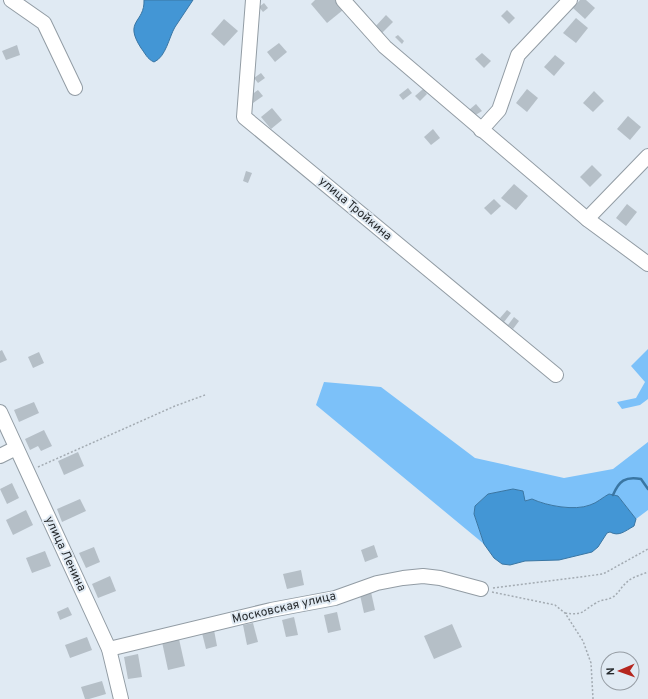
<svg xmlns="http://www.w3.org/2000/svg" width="648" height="699" viewBox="0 0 648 699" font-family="Overpass,sans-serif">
	<rect width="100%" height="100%" fill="#e0eaf3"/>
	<!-- green -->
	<g fill="#7cc1f9">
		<path d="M648 349V399L640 405 622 409 617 402 636 398 645 382 631 366Z"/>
		<path d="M324 382 381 387 475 458 564 478 613 469 648 442V510L636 519 618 496 609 494C603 497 597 503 590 505 575 511 547 506 532 499L524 501 523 491 513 489 488 494 475 506 474 514 484 544 316 405Z"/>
	</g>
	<!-- water -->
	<g fill="#4396d5" stroke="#3a76a3">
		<path d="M144 0H193C187 9 181 18 175 27 169 37 166 57 154 62 147 59 145 53 141 48 123 20 145 23 144 0Z"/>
		<path d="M513 489 523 491 525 501 532 499C547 506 575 511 590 505 597 503 603 497 609 494L618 496 636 519 634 526C625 531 619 537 610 532L607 533 598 547 592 552 559 560 525 561 510 565 502 564 494 558 484 544 474 514 475 506 488 494Z"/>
	</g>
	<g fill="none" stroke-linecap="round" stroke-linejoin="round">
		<!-- stream -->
		<path stroke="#3a76a3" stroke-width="2.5" d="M613 495C619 481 625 476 641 479L648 489"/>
	</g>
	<!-- building -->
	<g fill="#b5bfc7">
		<path d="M315 0H335L343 10 327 23 311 4Z"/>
		<path d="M580 0H586L595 8 585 19 573 8Z"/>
		<path d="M264 3 268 8 263 12 259 7Z"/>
		<path d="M507 10 515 18 509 24 501 16Z"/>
		<path d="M386 15 393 22 380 35 374 28Z"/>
		<path d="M576 18 588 28 576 43 563 33Z"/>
		<path d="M224 19 238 31 224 46 211 34Z"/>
		<path d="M398 35 404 41 402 44 395 37Z"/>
		<path d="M279 43 287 52 275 62 267 52Z"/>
		<path d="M17 45 20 55 6 60 2 51Z"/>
		<path d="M482 53 491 61 484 68 475 59Z"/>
		<path d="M555 55 565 63 554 76 544 67Z"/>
		<path d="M261 73 265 78 258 83 254 78Z"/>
		<path d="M408 88 412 93 403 100 399 95Z"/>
		<path d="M423 89 427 94 420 101 415 96Z"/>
		<path d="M527 89 538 98 527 112 516 103Z"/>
		<path d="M258 90 263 96 253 103 248 97Z"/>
		<path d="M594 91 604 101 593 112 583 103Z"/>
		<path d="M476 104 482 111 474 116 469 110Z"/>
		<path d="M272 108 282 120 271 129 261 117Z"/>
		<path d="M628 116 641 127 630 140 617 129Z"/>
		<path d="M433 129 440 138 431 145 424 137Z"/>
		<path d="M592 165 602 175 590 187 580 177Z"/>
		<path d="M246 171 252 173 248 183 243 181Z"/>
		<path d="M514 184 528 196 516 210 501 198Z"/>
		<path d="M494 199 501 206 491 215 484 208Z"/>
		<path d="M627 204 637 212 626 226 616 218Z"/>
		<path d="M507 310 511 313 504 322 500 318Z"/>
		<path d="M514 317 519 321 513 329 508 325Z"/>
		<path d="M2 350 7 360 0 363V351Z"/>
		<path d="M39 352 44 363 33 368 28 357Z"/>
		<path d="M34 402 39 413 19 422 14 410Z"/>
		<path d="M44 430 52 446 41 451 38 446 30 450 25 439Z"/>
		<path d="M78 452 84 466 64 475 58 461Z"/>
		<path d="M12 483 19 498 7 504 0 489Z"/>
		<path d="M80 499 86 511 62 522 57 509Z"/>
		<path d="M26 510 33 525 13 535 6 520Z"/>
		<path d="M374 545 378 557 365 562 361 550Z"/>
		<path d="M94 547 100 562 86 568 79 553Z"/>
		<path d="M45 551 51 566 32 573 26 558Z"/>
		<path d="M301 570 304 585 287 589 283 574Z"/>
		<path d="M110 576 116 591 98 598 92 584Z"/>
		<path d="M371 592 375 610 364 613 360 595Z"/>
		<path d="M68 607 72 615 60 620 57 612Z"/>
		<path d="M337 612 341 630 328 633 324 615Z"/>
		<path d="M294 617 298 635 286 637 282 620Z"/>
		<path d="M253 623 258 642 247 645 243 625Z"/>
		<path d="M452 624 462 647 434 659 424 636Z"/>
		<path d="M214 630 217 646 206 649 202 633Z"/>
		<path d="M87 637 92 650 70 658 65 645Z"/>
		<path d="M179 639 185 666 168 670 162 642Z"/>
		<path d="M138 654 142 677 128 679 124 657Z"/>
		<path d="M102 681 106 694 89 699H85L81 687Z"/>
	</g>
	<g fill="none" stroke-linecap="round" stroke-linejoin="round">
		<defs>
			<g id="minor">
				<path d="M11 0 44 23 75 88"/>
				<path d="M253 0 244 117 556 375"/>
				<path d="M343 0 385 47 587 219 648 264"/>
				<path d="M481 130 499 110 518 55 570 0"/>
				<path d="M587 219 648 156"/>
				<path d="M0 412 109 649 121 699"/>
				<path d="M0 456 16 448"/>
				<path d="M109 649 271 610 335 598 377 583 403 578 423 576 440 578 481 589"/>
			</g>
		</defs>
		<!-- minor casing -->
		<use href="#minor" stroke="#929ca4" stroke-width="16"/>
		<!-- path -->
		<g stroke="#a3abb2" stroke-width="1.5" stroke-dasharray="2 2" stroke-linecap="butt">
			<path d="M38 467 175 406 205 395"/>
			<path d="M493 588 603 574 648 549"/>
			<path d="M492 592 555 605 565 613 583 641 591 663 593 699"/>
			<path d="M565 613C584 616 583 610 596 603 600 600 606 600 611 598 618 595 620 588 626 583 631 577 641 575 648 572"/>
		</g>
		<!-- minor -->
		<use href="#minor" stroke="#fff" stroke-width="14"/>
	</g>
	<g text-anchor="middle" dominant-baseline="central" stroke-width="4" stroke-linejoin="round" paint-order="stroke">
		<!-- street labels -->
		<g font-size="12" fill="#262a2d" stroke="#e0eaf3">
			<text transform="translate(355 209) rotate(40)">улица Тройкина</text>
			<text transform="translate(65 554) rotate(65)">улица Ленина</text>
			<text transform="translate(284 608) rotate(-13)">Московская улица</text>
		</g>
	</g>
	<!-- north arrow -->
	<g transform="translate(620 671) rotate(268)"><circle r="19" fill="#e0eaf3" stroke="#969da4"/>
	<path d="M0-3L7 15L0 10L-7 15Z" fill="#b5261e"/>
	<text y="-6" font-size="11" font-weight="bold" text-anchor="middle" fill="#262a2d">N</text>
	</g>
</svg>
